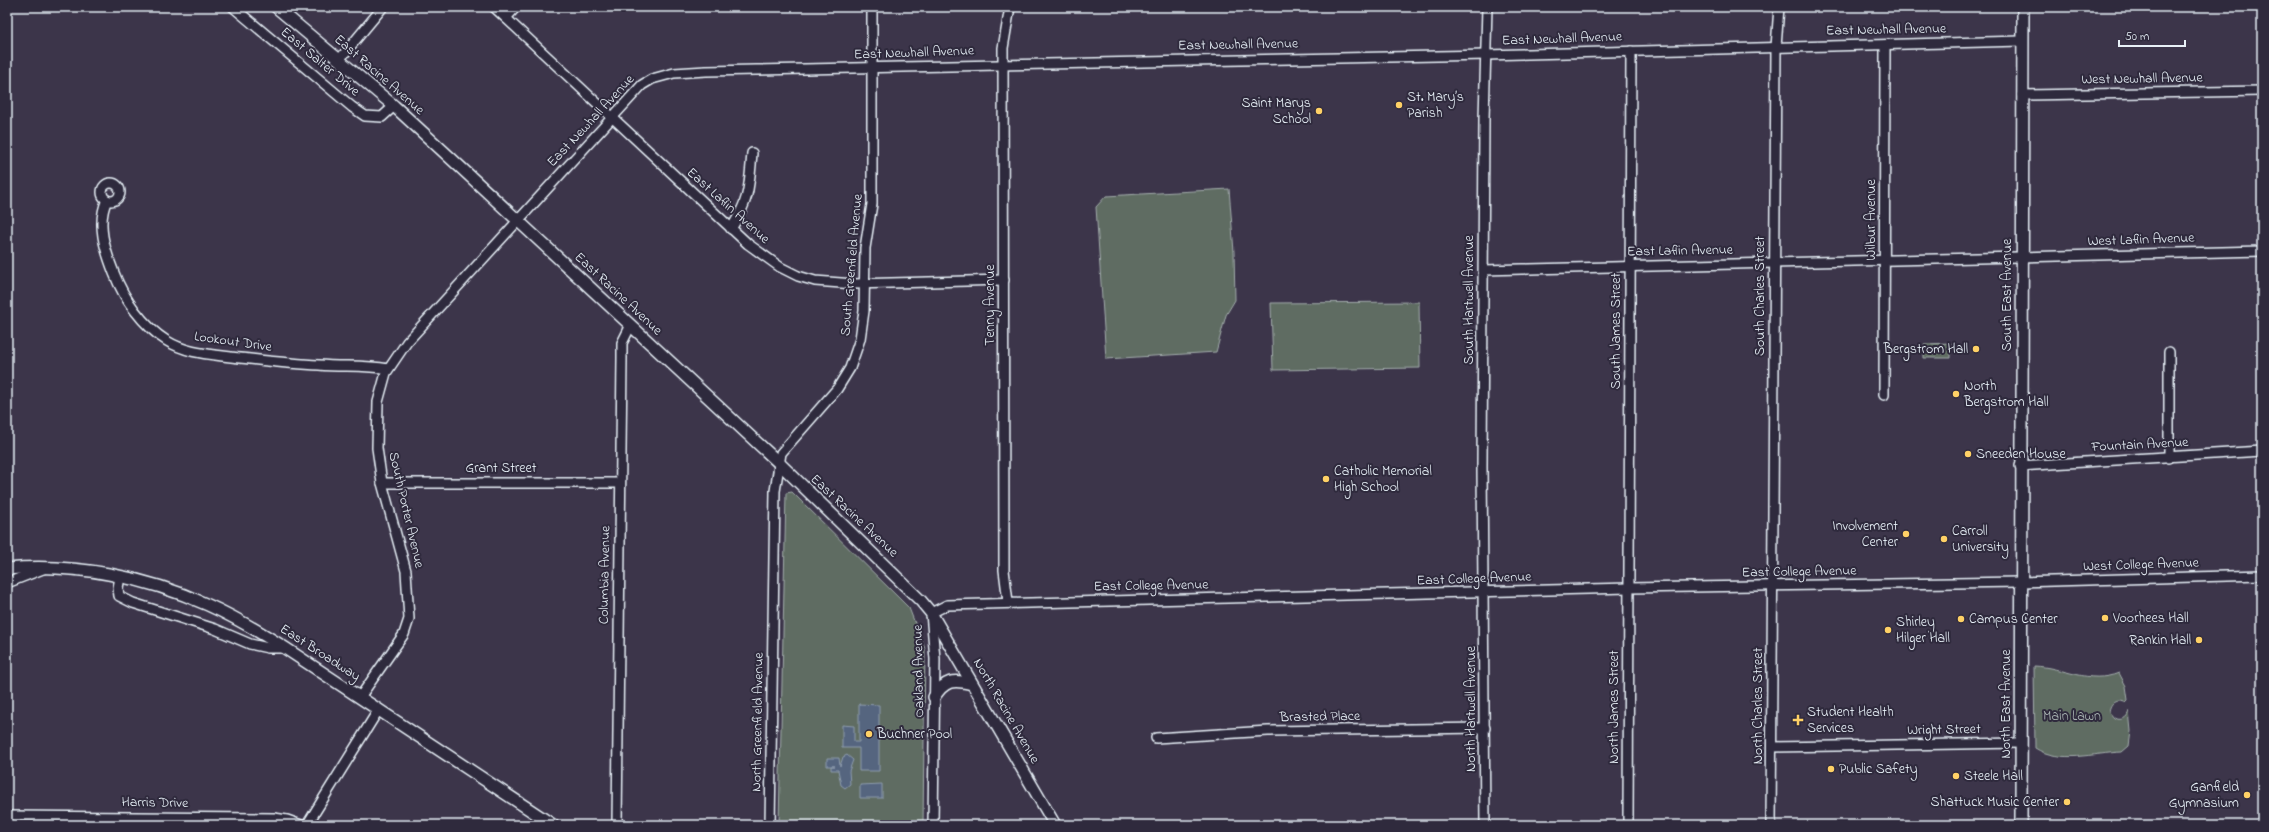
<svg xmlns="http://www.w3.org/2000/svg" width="2269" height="832" viewBox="0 0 2269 832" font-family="'Indie Flower',sans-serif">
	<rect width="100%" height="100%" fill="#3c354a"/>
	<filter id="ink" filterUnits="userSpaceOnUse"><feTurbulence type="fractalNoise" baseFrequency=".025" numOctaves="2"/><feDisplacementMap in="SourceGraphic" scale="8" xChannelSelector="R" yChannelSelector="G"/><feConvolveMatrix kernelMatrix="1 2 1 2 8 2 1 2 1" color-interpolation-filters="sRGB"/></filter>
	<g filter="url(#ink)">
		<!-- green -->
		<g fill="#5f6c62" stroke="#a4aead">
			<path d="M1229 189 1234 252 1235 300 1226 315 1216 352 1106 359 1096 207 1106 196Z"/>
			<path d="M1419 302 1420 368 1273 370 1271 303Z"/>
			<path d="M1951 343V358H1924V344Z"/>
			<path d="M792 492 909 608 925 649 923 825H779L786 493Z"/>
			<path d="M2034 666C2063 667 2089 685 2119 673L2126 686 2128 700 2126 702C2118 697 2110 702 2109 712L2114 718C2121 721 2127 719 2129 711L2131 731 2129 746 2122 752C2094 753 2060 764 2035 748Z"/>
		</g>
		<!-- water -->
		<g fill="#54657f" stroke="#8f9daf">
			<path d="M859 704 879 705V771H859V748H842V725L854 726V742H859Z"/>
			<path d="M847 755 853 760 849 771 850 784 845 788 841 785 838 770H831V766H835H827V758H839L840 766 843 757Z"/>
			<path d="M882 784V798H860V785Z"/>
		</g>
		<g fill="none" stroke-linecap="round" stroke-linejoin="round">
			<defs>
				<g id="minor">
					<path d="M233 7 352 107 365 116 382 117 394 106"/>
					<path d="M494 7 748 244 780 267 798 276 815 281 854 284 1004 280"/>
					<path d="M506 18 516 7"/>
					<path d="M339 60 383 7"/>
					<path d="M2022 95 2262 91"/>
					<circle cx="111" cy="192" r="9"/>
					<path d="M107 200C96 223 105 250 114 273 124 299 143 326 167 341 186 353 209 354 231 357 260 360 289 364 319 365 342 367 365 365 388 369"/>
					<path d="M731 229C750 199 749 187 752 153"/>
					<path d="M1484 270 2262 251"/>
					<path d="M2169 352V458"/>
					<path d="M1884 395 1885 45"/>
					<path d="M2020 466 2262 451"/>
					<path d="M382 483H620"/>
					<path d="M120 577 118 588 119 596 133 603 215 629 250 644 268 648H285"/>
					<path d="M7 583 43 569"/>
					<path d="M1008 602 1004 570 1003 48 1010 7"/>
					<path d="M360 697 404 634 409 619 406 571 382 483 377 448 378 402 386 373 407 342 642 85 652 79 674 73 706 71 1487 55 2022 41"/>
					<path d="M1156 738 1268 731 1485 728"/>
					<path d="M1772 747 2021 743"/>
					<path d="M7 816 274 818 287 820 301 825"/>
					<path d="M307 825 379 709"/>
					<path d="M617 825 622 358V343L630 327"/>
					<path d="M770 825 775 491 781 453 837 389 850 368 860 339 864 311 865 248 872 204V7"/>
					<path d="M933 825 935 659 931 613 947 605 1629 588 2020 582 2262 575"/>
					<path d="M1485 825 1482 467 1484 119 1487 7"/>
					<path d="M1628 825 1631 51"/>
					<path d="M1771 825 1776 47 1779 7"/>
				</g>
				<g id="major">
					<path d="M276 7 394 106 444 152 779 463 921 601 931 613 1055 825"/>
					<path d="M7 569C75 563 147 577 208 605 235 617 260 632 285 648L553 825"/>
					<path d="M934 697C945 680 953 679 972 684"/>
					<path d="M2021 825 2023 7"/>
				</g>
			</defs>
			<!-- minor casing -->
			<use href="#minor" stroke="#e8f1f8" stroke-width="12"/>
			<!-- major casing -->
			<use href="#major" stroke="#e8f1f8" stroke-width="14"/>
			<!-- minor -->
			<use href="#minor" stroke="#2f2a3d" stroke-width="9"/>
			<!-- major -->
			<use href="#major" stroke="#2f2a3d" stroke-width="11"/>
		</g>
	</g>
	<!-- markers -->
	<g fill="#ffd166" stroke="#2f2a3d" stroke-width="1.5">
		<circle cx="1399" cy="105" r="4"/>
		<circle cx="1319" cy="111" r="4"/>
		<circle cx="1976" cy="349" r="4"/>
		<circle cx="1956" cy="394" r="4"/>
		<circle cx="1968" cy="454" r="4"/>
		<circle cx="1326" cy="479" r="4"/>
		<circle cx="1906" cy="534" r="4"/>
		<circle cx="1944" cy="539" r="4"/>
		<circle cx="2105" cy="618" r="4"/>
		<circle cx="1961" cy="619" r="4"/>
		<circle cx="1888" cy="630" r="4"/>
		<circle cx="2199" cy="640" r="4"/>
		<path d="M1796 714h4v4h4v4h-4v4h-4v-4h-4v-4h4z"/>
		<circle cx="869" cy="734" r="4"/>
		<circle cx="1831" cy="769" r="4"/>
		<circle cx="1956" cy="776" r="4"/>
		<circle cx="2247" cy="795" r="4"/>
		<circle cx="2067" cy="802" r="4"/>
	</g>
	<g text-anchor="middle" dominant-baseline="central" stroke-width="4" stroke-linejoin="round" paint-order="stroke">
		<!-- street labels -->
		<g font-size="14" fill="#e8f1f8" stroke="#2f2a3d">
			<text transform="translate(1886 30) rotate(-1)">East Newhall Avenue</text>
			<text transform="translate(1562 39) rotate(-2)">East Newhall Avenue</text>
			<text transform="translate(1238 45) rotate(-1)">East Newhall Avenue</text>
			<text transform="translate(914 53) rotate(-2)">East Newhall Avenue</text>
			<text transform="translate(320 62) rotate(40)">East Salter Drive</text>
			<text transform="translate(379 75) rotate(41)">East Racine Avenue</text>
			<text transform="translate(2142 79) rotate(-1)">West Newhall Avenue</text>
			<text transform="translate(591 121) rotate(-47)">East Newhall Avenue</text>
			<text transform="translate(728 206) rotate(42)">East Laflin Avenue</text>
			<text transform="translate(1871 220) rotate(-90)">Wilbur Avenue</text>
			<text transform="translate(2141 240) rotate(-2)">West Laflin Avenue</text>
			<text transform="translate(1680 251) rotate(-1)">East Laflin Avenue</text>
			<text transform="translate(852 265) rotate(-85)">South Greenfield Avenue</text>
			<text transform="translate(618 294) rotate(43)">East Racine Avenue</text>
			<text transform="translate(2007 295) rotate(-90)">South East Avenue</text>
			<text transform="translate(1760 296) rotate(-90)">South Charles Street</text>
			<text transform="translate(1469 300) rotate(-90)">South Hartwell Avenue</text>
			<text transform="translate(990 305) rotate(-90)">Tenny Avenue</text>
			<text transform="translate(1616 331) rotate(-90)">South James Street</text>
			<text transform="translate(233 342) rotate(8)">Lookout Drive</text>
			<text transform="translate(2140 445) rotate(-3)">Fountain Avenue</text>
			<text x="501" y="468">Grant Street</text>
			<text transform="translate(406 510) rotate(77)">South Porter Avenue</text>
			<text transform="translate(854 516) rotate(43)">East Racine Avenue</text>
			<text transform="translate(2141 565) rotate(-2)">West College Avenue</text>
			<text transform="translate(1799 572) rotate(-1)">East College Avenue</text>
			<text transform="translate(605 575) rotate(-89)">Columbia Avenue</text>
			<text transform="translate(1474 579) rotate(-2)">East College Avenue</text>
			<text transform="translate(1151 586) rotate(-1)">East College Avenue</text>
			<text transform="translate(320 653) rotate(33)">East Broadway</text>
			<text transform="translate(919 671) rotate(-91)">Oakland Avenue</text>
			<text transform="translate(2006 704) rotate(-90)">North East Avenue</text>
			<text transform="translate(1758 706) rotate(-90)">North Charles Street</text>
			<text transform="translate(1614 707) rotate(-90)">North James Street</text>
			<text transform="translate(1471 709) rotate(-90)">North Hartwell Avenue</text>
			<text transform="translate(1006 711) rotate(60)">North Racine Avenue</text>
			<text transform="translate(1320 717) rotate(-1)">Brasted Place</text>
			<text transform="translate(758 722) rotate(-89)">North Greenfield Avenue</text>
			<text transform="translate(1944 730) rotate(-1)">Wright Street</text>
			<text transform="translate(155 803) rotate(1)">Harris Drive</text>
		</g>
		<!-- poi labels -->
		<g font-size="14" fill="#e8f1f8" stroke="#2f2a3d" text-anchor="start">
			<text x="1407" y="97">St. Mary’s<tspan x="1407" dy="16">Parish</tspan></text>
			<text x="1311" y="103" text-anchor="end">Saint Marys<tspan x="1311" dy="16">School</tspan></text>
			<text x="1968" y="349" text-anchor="end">Bergstrom Hall</text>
			<text x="1964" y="386">North<tspan x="1964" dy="16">Bergstrom Hall</tspan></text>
			<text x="1976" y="454">Sneeden House</text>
			<text x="1334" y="471">Catholic Memorial<tspan x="1334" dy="16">High School</tspan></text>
			<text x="1898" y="526" text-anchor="end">Involvement<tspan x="1898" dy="16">Center</tspan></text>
			<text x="1952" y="531">Carroll<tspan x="1952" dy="16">University</tspan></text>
			<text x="2113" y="618">Voorhees Hall</text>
			<text x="1969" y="619">Campus Center</text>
			<text x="1896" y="622">Shirley<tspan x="1896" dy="16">Hilger Hall</tspan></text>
			<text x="2191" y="640" text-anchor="end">Rankin Hall</text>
			<text x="1807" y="712">Student Health<tspan x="1807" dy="16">Services</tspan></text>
			<text x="877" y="734">Buchner Pool</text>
			<text x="1839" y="769">Public Safety</text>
			<text x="1964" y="776">Steele Hall</text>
			<text x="2239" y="787" text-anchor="end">Ganfield<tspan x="2239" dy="16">Gymnasium</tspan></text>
			<text x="2059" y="802" text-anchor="end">Shattuck Music Center</text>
		</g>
		<!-- park labels -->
		<g font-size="14" fill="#aab5b4" stroke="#2f2a3d">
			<text x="2072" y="716">Main Lawn</text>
		</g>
	</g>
	<!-- margin -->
	<rect width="2269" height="832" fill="none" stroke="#2f2a3d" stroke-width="24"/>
	<rect x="12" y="12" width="2245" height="808" fill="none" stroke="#e8f1f8" stroke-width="1.5" filter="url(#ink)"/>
	<!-- scale -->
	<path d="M2119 40v6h66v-6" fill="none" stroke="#e8f1f8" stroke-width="2"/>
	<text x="2125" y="40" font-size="12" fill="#e8f1f8" stroke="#2f2a3d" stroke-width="3" paint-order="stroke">50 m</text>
</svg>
